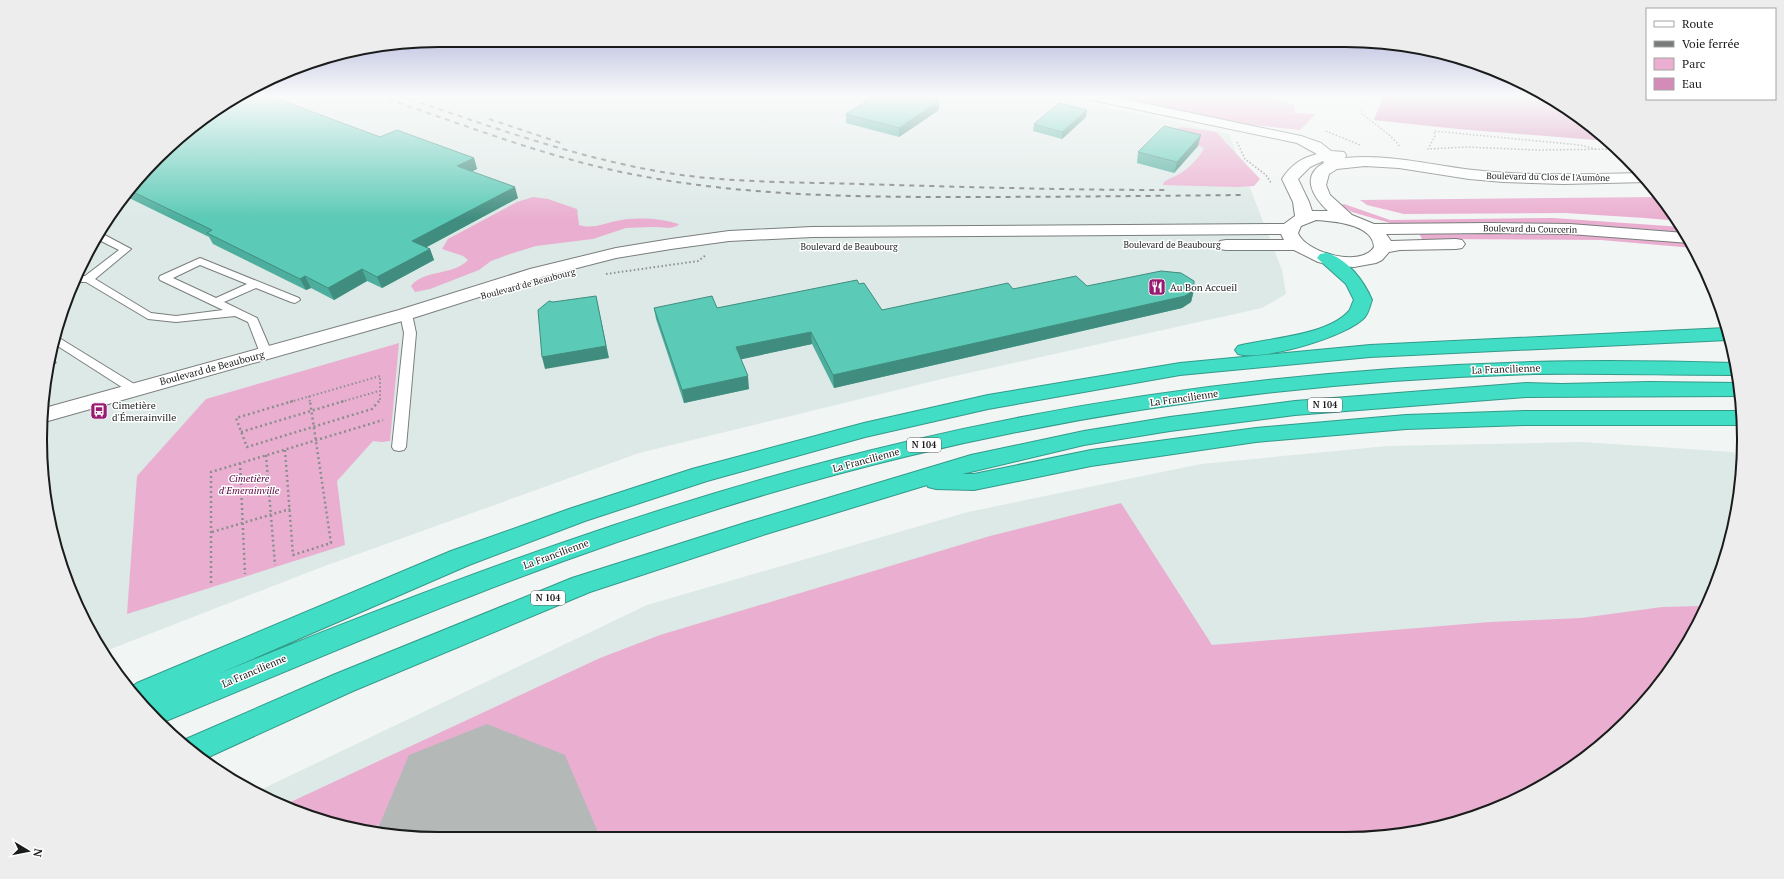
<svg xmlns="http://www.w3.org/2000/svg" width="1784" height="879" viewBox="0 0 1784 879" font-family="'PT Serif',serif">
	<rect width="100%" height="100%" fill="#f1f5f4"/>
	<!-- built -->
	<g fill="#dce9e6">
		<path d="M236 96H1056L1229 134 1282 270 1286 294 1262 308 946 378 639 453 322 567 103 652 81 616 61 568 43 492 41 414 48 361 70 287 94 240 139 176Z"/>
		<path d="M1583 442 1733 452 1742 463 1736 518 1714 593 1662 683 1588 756 1498 808 1397 836 439 839 361 831 286 808 256 792 647 605 968 512 1201 464 1388 446Z"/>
	</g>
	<!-- green -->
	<g fill="#eaafd0">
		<path d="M1115 96H1267L1294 105 1295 113 1316 114 1300 130 1237 123Z"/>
		<path d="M1181 127 1216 132 1260 179 1254 186 1235 187 1163 185 1164 182C1169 178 1175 177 1181 173 1189 168 1200 157 1204 148L1170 132Z"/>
		<path d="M533 197 548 199 577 209 579 225C594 229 602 224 616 221 637 217 658 218 679 224L677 226 670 228 654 227 626 228 593 239 536 246 510 254 491 261 479 270 430 289 415 292 411 286C424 269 453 276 468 260L463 256 442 249 448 239 517 202Z"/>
		<path d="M1660 197 1679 221 1645 218 1565 213 1404 214 1367 205 1360 200Z"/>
		<path d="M1344 204 1390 220 1553 218 1682 227 1685 234 1568 225 1390 223 1352 212 1340 205Z"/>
		<path d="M1419 233 1594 235 1690 243 1693 248 1601 240 1422 239Z"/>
		<path d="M399 343 390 441 382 442 373 441 337 481 345 545 127 614 137 476 206 399Z"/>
		<path d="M1121 503 1212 645 1490 622 1581 618 1662 607 1701 606 1704 610 1662 683 1588 756 1498 808 1397 836 739 838 336 824 282 806 600 658 660 635 990 536Z"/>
	</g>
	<!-- water -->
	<path fill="#d58bb7" d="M1383 96H1545L1567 107 1607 141 1458 129 1374 120Z"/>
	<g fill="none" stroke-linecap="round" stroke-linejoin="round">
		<!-- runway -->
		<path fill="#b4b8b7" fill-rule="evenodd" d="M487 724 565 755 597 830 595 838 439 839 376 833 409 755Z"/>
		<defs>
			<g id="lane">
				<path d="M99 232 131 249 95 279 151 313 176 316 223 310 160 280 159 278 160 276 200 258 299 298 300 300 295 303 291 302 256 288 224 302 257 318 272 353 270 356H262L260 353 248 322 235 316 176 322 148 319 86 282H73L76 276H85L119 250 95 238ZM200 265 247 284 216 298 173 278Z"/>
				<path d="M406 311 412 314 416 333 406 447 404 450 399 451 394 450 392 447 404 333 400 314Z"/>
				<path d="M56 336 139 387 141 390 139 393H131L53 343Z"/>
			</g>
			<path id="secondary" d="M1085 96H1110L1301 136 1321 143 1331 151 1344 152 1346 155 1345 158C1391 153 1437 167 1483 171 1535 176 1588 174 1640 173L1647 182 1563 184 1503 182 1469 179 1399 168 1365 166 1337 169 1329 174 1326 185 1330 195 1352 215 1374 224 1490 223 1570 224 1685 233 1690 243 1570 234 1490 233 1386 234 1391 241 1456 239 1462 240 1465 244 1462 248 1456 249 1400 250 1389 252 1382 260 1376 263 1354 267 1334 266 1318 262 1294 250H1226L1220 249 1217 245 1220 241 1226 240H1284L1281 234 812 237 729 241 671 249 616 258 542 277 413 318 41 423V409L399 310 530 269 616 248 671 239 729 231 812 227 1284 224 1295 216 1293 202 1282 179C1291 165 1301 158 1317 154L1297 143 1092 100 1087 99ZM1323 161 1324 163C1300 176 1313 197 1328 211H1312L1309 202 1298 179 1310 167ZM1316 220C1333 221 1373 224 1374 247 1361 268 1306 253 1298 233L1301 226Z"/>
			<g id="highway">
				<path d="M1326 253C1347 258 1364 281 1372 300 1370 305 1369 312 1365 317 1347 337 1264 361 1238 354L1235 350 1238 346C1268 338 1327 336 1349 311 1351 308 1352 303 1354 300L1346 284 1317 258 1320 254Z"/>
				<path d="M1726 328 1730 339 1728 340 1370 357 1180 375 988 409 865 437 707 481 585 521 469 565 218 674C444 582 672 496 910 441 1113 393 1324 368 1532 362 1600 360 1668 361 1736 363L1738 375C1669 375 1601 373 1533 374 1323 380 1112 407 908 456 760 492 614 540 471 596 367 636 264 681 161 723L128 689 137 683 451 551 569 509 692 469 864 423 988 395 1180 363 1370 345Z"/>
				<path d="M1649 382 1738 383 1740 396 1526 397 1295 415 1170 431 1084 445 962 474H974L1091 450 1256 428 1406 415 1524 411H1741L1743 425H1524L1406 429 1256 442 1091 466 974 490 936 489 928 487 927 485 766 534 590 592 353 691 202 760 179 742 333 675 572 578 748 522 971 455 1084 431 1170 417 1295 401 1526 383 1562 384Z"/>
			</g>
		</defs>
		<!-- lane casing -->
		<use href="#lane" stroke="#7a7e7d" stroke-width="2"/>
		<!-- secondary casing -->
		<use href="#secondary" stroke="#7a7e7d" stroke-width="2"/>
		<!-- highway casing -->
		<use href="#highway" stroke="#339a8a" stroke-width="2"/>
		<!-- path-far2 -->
		<g stroke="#8c8e8e" stroke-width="1.5" stroke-dasharray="1.5 2" stroke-linecap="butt">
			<path d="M1066 96 1074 97"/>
			<path d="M1364 96 1361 113C1374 124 1390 133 1400 147"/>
			<path d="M1326 131 1360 145"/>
			<path d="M1237 142 1245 159 1266 175 1271 183"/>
			<path d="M1596 149 1580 145 1434 131 1435 136 1428 149 1466 147 1537 150 1618 149"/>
		</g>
		<!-- path-far1 -->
		<g stroke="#8c8e8e" stroke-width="2" stroke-dasharray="1.5 2.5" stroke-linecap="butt">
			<path d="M606 274 698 261 706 255"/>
			<path d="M309 396 310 402"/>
			<path d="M290 402 380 376V400L378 402"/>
			<path d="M341 402 379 391"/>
		</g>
		<!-- path -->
		<g stroke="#8c8e8e" stroke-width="2.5" stroke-dasharray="2 3" stroke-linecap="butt">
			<path d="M293 401 236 418 247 447 372 409 379 401"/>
			<path d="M241 432 344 401"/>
			<path d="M285 450 293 555 331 543 310 401"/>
			<path d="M266 455 275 565"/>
			<path d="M240 463 245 574"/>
			<path d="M212 532 290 509"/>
			<path d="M211 583V472L383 420"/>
		</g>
		<!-- lane -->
		<use href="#lane" fill="#fff" fill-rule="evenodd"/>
		<!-- secondary -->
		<use href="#secondary" fill="#fff" fill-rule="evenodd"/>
		<!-- highway -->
		<use href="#highway" fill="#41dec5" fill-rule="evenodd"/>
		<!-- rail -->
		<g stroke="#787b7a" stroke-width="2" stroke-dasharray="5 5" stroke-linecap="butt">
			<path d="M379 96C462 124 545 157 631 174 736 195 845 197 951 197 1048 197 1145 196 1242 195"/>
			<path d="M401 96C488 126 577 158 668 173 731 183 796 182 860 184 963 187 1066 190 1169 190"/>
			<path d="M489 119 561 143"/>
		</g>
	</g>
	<!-- wall -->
	<g fill="#4eae9d">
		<path d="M861 96H933L939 110 899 137 846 123V114L870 98Z"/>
		<path d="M1087 110 1086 117 1062 139 1033 131 1034 124Z"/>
		<path d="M380 137 474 158 477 169 472 171 518 198 426 247 430 249 434 260 382 288 367 281 334 300 311 288 306 290 213 244 209 237 125 196 139 176Z"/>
		<path d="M1198 146 1174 173 1137 163 1138 152Z"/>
		<path d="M859 284 882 310 1013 289 1087 286 1194 290 1191 302 1182 308 834 388 812 344 741 359 749 389 684 403 656 319 654 308H717Z"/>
	</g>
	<!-- shaded-wall -->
	<g fill="#408d7f">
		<path d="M939 101V110L899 137V128Z"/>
		<path d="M1087 110 1086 117 1062 139V132Z"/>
		<path d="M1201 135 1198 146 1174 173 1177 162Z"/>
		<path d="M474 158 477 169 461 177 457 166Z"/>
		<path d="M515 187 518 198 416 253 412 241Z"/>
		<path d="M430 249 434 260 382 288 377 277Z"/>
		<path d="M362 269 367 281 334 300 328 288Z"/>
		<path d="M305 276 311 288 306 290 300 279Z"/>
		<path d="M1194 290 1191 302 1182 308 834 388 833 375Z"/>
		<path d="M596 296 609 358 545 369 542 357Z"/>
		<path d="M811 332 812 344 738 360 736 347Z"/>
		<path d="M50 354 57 363 47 367 48 361Z"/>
		<path d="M748 376 749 389 684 403 682 390Z"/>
	</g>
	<!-- building -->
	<g fill="#5bcab6" stroke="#408d7f">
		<path d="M236 96H270L380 137 397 130 474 158 457 166 515 187 412 241 430 249 377 277 362 269 328 288 305 276 300 279 207 233 212 230 129 190 139 176 196 123Z"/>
		<path d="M875 96H933L939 101 899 128 846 114Z"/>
		<path d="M1059 103 1087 110 1062 132 1034 124Z"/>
		<path d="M1164 126 1201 135 1177 162 1138 152Z"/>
		<path d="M1161 271 1181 273 1194 281V290L1185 296 833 375 811 332 736 347 748 376 682 390 654 308 712 296 717 308 857 280 859 284 864 283 882 310 1008 283 1013 289 1076 276 1087 286Z"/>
		<path d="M596 296 606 346 542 357 538 310 549 301 553 302Z"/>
	</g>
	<!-- sky -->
	<linearGradient id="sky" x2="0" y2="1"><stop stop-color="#a0a4d4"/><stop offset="0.44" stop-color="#f9fafa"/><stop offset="1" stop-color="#f9fafa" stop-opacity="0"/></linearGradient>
	<rect width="1784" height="219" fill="url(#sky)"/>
	<!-- icons -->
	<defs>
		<symbol id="restaurant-square" viewBox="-11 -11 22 22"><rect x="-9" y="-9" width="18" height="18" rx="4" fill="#981b72" stroke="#fff"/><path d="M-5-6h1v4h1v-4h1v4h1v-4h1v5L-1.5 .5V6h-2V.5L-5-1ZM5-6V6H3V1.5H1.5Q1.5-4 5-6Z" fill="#fff"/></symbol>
		<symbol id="bus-square" viewBox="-11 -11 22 22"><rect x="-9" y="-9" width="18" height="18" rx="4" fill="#981b72" stroke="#fff"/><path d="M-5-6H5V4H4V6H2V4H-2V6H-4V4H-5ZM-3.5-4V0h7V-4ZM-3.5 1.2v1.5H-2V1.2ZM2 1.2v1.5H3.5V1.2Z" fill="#fff"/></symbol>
	</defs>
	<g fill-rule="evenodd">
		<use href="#restaurant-square" x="1147" y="277" width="20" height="20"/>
		<use href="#bus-square" x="89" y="401" width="20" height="20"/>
	</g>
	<g text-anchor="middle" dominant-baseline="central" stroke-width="3" stroke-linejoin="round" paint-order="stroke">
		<!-- far-street labels -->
		<g font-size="9" fill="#1a1b1b" stroke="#fff">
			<text transform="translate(1548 177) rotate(1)">Boulevard du Clos de l'Aumône</text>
			<text transform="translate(1530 229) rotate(1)">Boulevard du Courcerin</text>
			<text x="1172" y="245">Boulevard de Beaubourg</text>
			<text x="849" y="247">Boulevard de Beaubourg</text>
			<text transform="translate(528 284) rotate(-15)">Boulevard de Beaubourg</text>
		</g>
		<!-- shield labels -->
		<g fill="#fff" stroke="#5f5f5f" stroke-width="1">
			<rect x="1308" y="398" width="34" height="14" rx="3"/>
			<rect x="907" y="438" width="34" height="14" rx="3"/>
			<rect x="531" y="591" width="34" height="14" rx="3"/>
		</g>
		<g font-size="9" font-weight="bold" fill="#1a1b1b">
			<text x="1325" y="405">N 104</text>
			<text x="924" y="445">N 104</text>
			<text x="548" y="598">N 104</text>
		</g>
		<!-- poi labels -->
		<g font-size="10" fill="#1a1b1b" stroke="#fff" text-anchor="start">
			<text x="1170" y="287">Au Bon Accueil</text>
			<text x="112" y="405">Cimetière<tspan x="112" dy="12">d'Émerainville</tspan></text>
		</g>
		<!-- street labels -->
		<g font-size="10" fill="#1a1b1b" stroke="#fff">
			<text transform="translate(212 368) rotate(-15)">Boulevard de Beaubourg</text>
			<text transform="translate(1506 369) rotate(-2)">La Francilienne</text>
			<text transform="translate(1184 398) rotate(-8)">La Francilienne</text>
			<text transform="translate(866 460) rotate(-15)">La Francilienne</text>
			<text transform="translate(556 554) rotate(-20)">La Francilienne</text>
			<text transform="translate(254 671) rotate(-23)">La Francilienne</text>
		</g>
		<!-- park labels -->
		<g font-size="10" font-style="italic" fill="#5c0042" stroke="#fff">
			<text x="249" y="478">Cimetière<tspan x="249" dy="12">d'Emerainville</tspan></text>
		</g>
	</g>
	<!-- crop -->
	<path d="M0 0H1784V879H0ZM439 47H1345A392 392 0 0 1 1737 439V440A392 392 0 0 1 1345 832H439A392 392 0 0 1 47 440V439A392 392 0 0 1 439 47Z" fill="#ededed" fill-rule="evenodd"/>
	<path fill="none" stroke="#1a1b1b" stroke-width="2" d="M439 47H1345A392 392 0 0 1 1737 439V440A392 392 0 0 1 1345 832H439A392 392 0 0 1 47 440V439A392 392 0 0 1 439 47Z"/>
	<!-- legend -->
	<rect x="1646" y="8" width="130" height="92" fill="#ffffff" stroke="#a3a4a4"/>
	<rect x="1654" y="21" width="20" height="6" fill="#ffffff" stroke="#a3a4a4"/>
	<text x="1682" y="28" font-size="12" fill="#1a1b1b">Route</text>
	<rect x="1654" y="41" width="20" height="6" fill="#787b7a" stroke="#a3a4a4"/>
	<text x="1682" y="48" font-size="12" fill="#1a1b1b">Voie ferrée</text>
	<rect x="1654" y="58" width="20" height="12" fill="#eaafd0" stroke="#a3a4a4"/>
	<text x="1682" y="68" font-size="12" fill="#1a1b1b">Parc</text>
	<rect x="1654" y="78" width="20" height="12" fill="#d58bb7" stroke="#a3a4a4"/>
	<text x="1682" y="88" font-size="12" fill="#1a1b1b">Eau</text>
	<!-- north arrow -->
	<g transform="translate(28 851) rotate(100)" stroke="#ffffff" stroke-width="3" paint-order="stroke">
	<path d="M0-3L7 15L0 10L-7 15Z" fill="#1a1b1b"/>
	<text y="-6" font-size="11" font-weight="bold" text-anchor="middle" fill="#1a1b1b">N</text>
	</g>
</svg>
